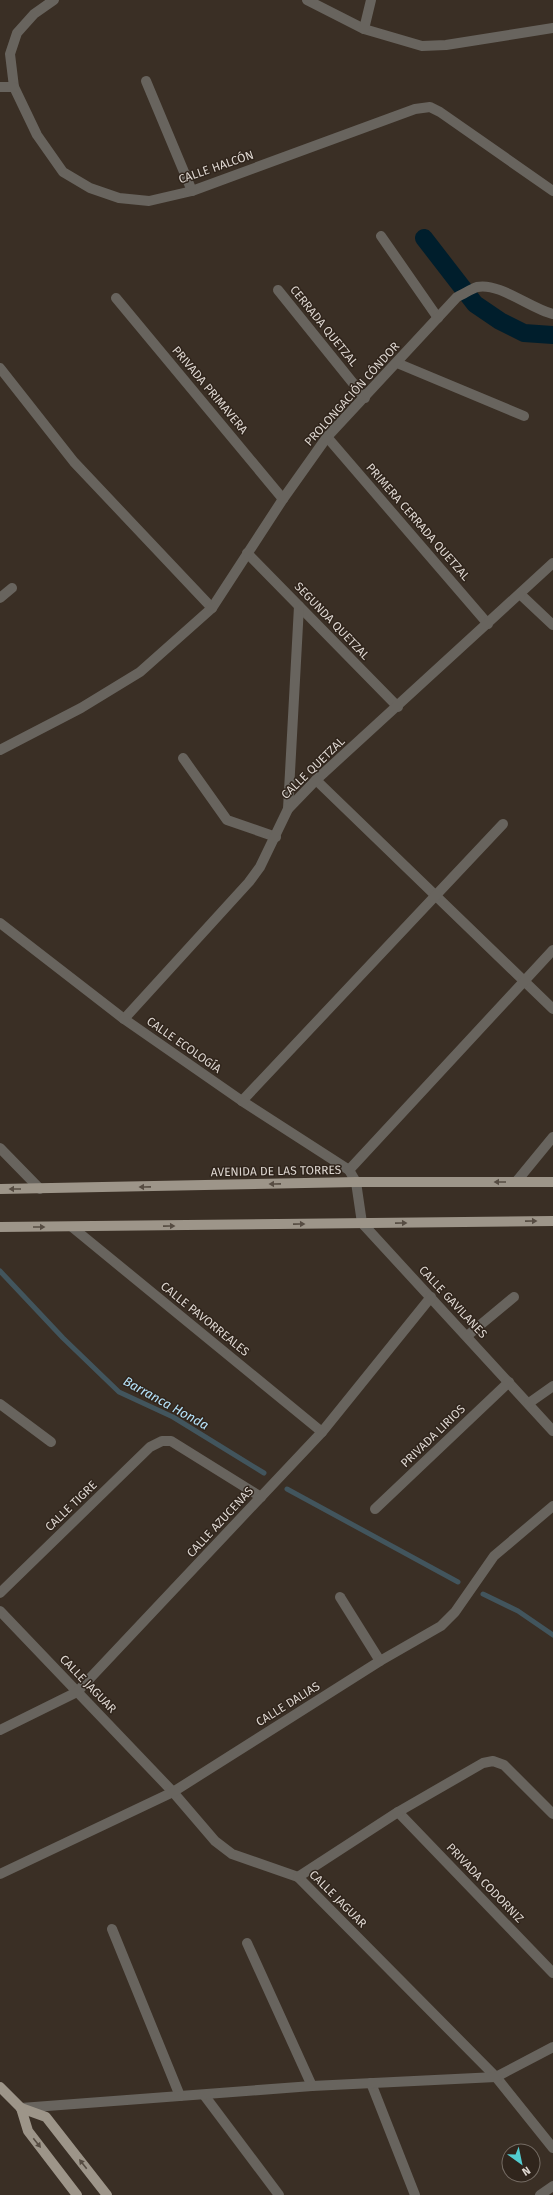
<svg xmlns="http://www.w3.org/2000/svg" width="553" height="2195" viewBox="0 0 553 2195" font-family="'Fira Sans',sans-serif">
	<rect width="100%" height="100%" fill="#3a2f25"/>
	<g fill="none" stroke-linecap="round" stroke-linejoin="round">
		<!-- stream -->
		<g stroke="#42555d" stroke-width="5">
			<path d="M0 1271 63 1338 119 1392 173 1417 264 1473"/>
			<path d="M287 1489 458 1582"/>
			<path d="M483 1594 518 1611 553 1635"/>
		</g>
		<!-- canal -->
		<path stroke="#001e2c" stroke-width="18" d="M424 238 475 304 500 321 524 333 553 335"/>
		<!-- minor -->
		<g stroke="#68645e" stroke-width="10">
			<path d="M54 0 34 14 17 33 10 54 14 87 37 135 63 172 90 188 119 198 149 201 192 191 415 109 430 107 440 112 553 191"/>
			<path d="M307 0 364 29 422 46 446 45 553 28"/>
			<path d="M364 29 371 0"/>
			<path d="M146 81 192 191"/>
			<path d="M0 87H14"/>
			<path d="M381 236 438 318"/>
			<path d="M278 290 365 398"/>
			<path d="M116 298 283 499"/>
			<path d="M397 363 524 416"/>
			<path d="M0 368 74 462 212 608"/>
			<path d="M327 437 488 624"/>
			<path d="M247 553 398 707"/>
			<path d="M520 594 553 625"/>
			<path d="M0 598 12 588"/>
			<path d="M0 750 81 708 140 672 212 608 283 499 327 437 457 297C464 294 471 289 477 287 499 282 531 309 553 314"/>
			<path d="M183 758 227 820 276 837"/>
			<path d="M316 780 553 1009"/>
			<path d="M288 809 299 606"/>
			<path d="M0 923 124 1019 242 1101 349 1170 356 1182 362 1223 553 1431"/>
			<path d="M124 1019 249 882 260 867 288 809 316 780 553 563"/>
			<path d="M242 1101 503 824"/>
			<path d="M0 1148 40 1189"/>
			<path d="M349 1170 553 950"/>
			<path d="M516 1182 553 1137"/>
			<path d="M72 1227 322 1432"/>
			<path d="M467 1336 514 1297"/>
			<path d="M529 1403 553 1386"/>
			<path d="M0 1404 51 1442"/>
			<path d="M375 1509 509 1382"/>
			<path d="M0 1593 150 1447 162 1441H171L261 1497"/>
			<path d="M340 1597 380 1661"/>
			<path d="M0 1611 173 1792 215 1841 232 1854 298 1877 496 2077 553 2148"/>
			<path d="M0 1730 77 1692 322 1432 431 1297"/>
			<path d="M398 1812 553 1973"/>
			<path d="M0 1874 173 1792 380 1661 441 1626 455 1612 494 1556 553 1506"/>
			<path d="M298 1877 398 1812 483 1763 493 1761 504 1765 553 1814"/>
			<path d="M112 1929 180 2096"/>
			<path d="M247 1943 312 2086"/>
			<path d="M371 2083 415 2195"/>
			<path d="M204 2095 279 2195"/>
			<path d="M21 2108 312 2086 496 2077 553 2047"/>
			<path d="M540 2195 553 2186"/>
		</g>
		<!-- major -->
		<g stroke="#9d9589" stroke-width="10">
			<path d="M0 1189 356 1182H553"/>
			<path d="M0 1227 553 1221"/>
			<path d="M0 2087 21 2108 46 2117 107 2195"/>
			<path d="M21 2108 28 2131 77 2195"/>
		</g>
	</g>
	<!-- one-way arrows -->
	<defs><path id="oneway-solid" d="M-6-.8H1V-3.2L6.5 0L1 3.2V.8H-6Z"/></defs>
	<g fill="#564c42">
		<use href="#oneway-solid" transform="translate(500 1182) rotate(180)"/>
		<use href="#oneway-solid" transform="translate(275 1184) rotate(179)"/>
		<use href="#oneway-solid" transform="translate(145 1187) rotate(179)"/>
		<use href="#oneway-solid" transform="translate(15 1189) rotate(-180)"/>
		<use href="#oneway-solid" transform="translate(531 1221) rotate(-1)"/>
		<use href="#oneway-solid" transform="translate(401 1223) rotate(-1)"/>
		<use href="#oneway-solid" transform="translate(299 1224) rotate(-1)"/>
		<use href="#oneway-solid" transform="translate(169 1226) rotate(-1)"/>
		<use href="#oneway-solid" transform="translate(39 1227)"/>
		<use href="#oneway-solid" transform="translate(37 2143) rotate(52)"/>
		<use href="#oneway-solid" transform="translate(83 2164) rotate(-128)"/>
	</g>
	<g text-anchor="middle" dominant-baseline="central" stroke-width="3" stroke-linejoin="round" paint-order="stroke">
		<!-- street labels -->
		<g font-size="12" fill="#ddd6d0" stroke="#30251c">
			<text transform="translate(216 167) rotate(-19)">CALLE HALCÓN</text>
			<text transform="translate(324 326) rotate(51)">CERRADA QUETZAL</text>
			<text transform="translate(210 390) rotate(50)">PRIVADA PRIMAVERA</text>
			<text transform="translate(352 394) rotate(-48)">PROLONGACIÓN CÓNDOR</text>
			<text transform="translate(418 522) rotate(49)">PRIMERA CERRADA QUETZAL</text>
			<text transform="translate(332 621) rotate(46)">SEGUNDA QUETZAL</text>
			<text transform="translate(313 768) rotate(-44)">CALLE QUETZAL</text>
			<text transform="translate(184 1045) rotate(35)">CALLE ECOLOGÍA</text>
			<text transform="translate(276 1171) rotate(-1)">AVENIDA DE LAS TORRES</text>
			<text transform="translate(453 1302) rotate(47)">CALLE GAVILANES</text>
			<text transform="translate(205 1319) rotate(39)">CALLE PAVORREALES</text>
			<text transform="translate(433 1436) rotate(-44)">PRIVADA LIRIOS</text>
			<text transform="translate(71 1506) rotate(-44)">CALLE TIGRE</text>
			<text transform="translate(220 1522) rotate(-47)">CALLE AZUCENAS</text>
			<text transform="translate(88 1684) rotate(46)">CALLE JAGUAR</text>
			<text transform="translate(288 1704) rotate(-32)">CALLE DALIAS</text>
			<text transform="translate(485 1883) rotate(46)">PRIVADA CODORNIZ</text>
			<text transform="translate(338 1899) rotate(45)">CALLE JAGUAR</text>
		</g>
		<!-- water labels -->
		<g font-size="13" font-style="italic" fill="#b6e3fb" stroke="#30251c">
			<text transform="translate(166 1403) rotate(29)">Barranca Honda</text>
		</g>
	</g>
	<!-- north arrow -->
	<g transform="translate(521 2163) rotate(147)"><circle r="19" fill="#30251c" stroke="#756c64"/>
	<path d="M0-3L7 15L0 10L-7 15Z" fill="#52ccd0"/>
	<text y="-6" font-size="11" font-weight="bold" text-anchor="middle" fill="#ddd6d0">N</text>
	</g>
</svg>
